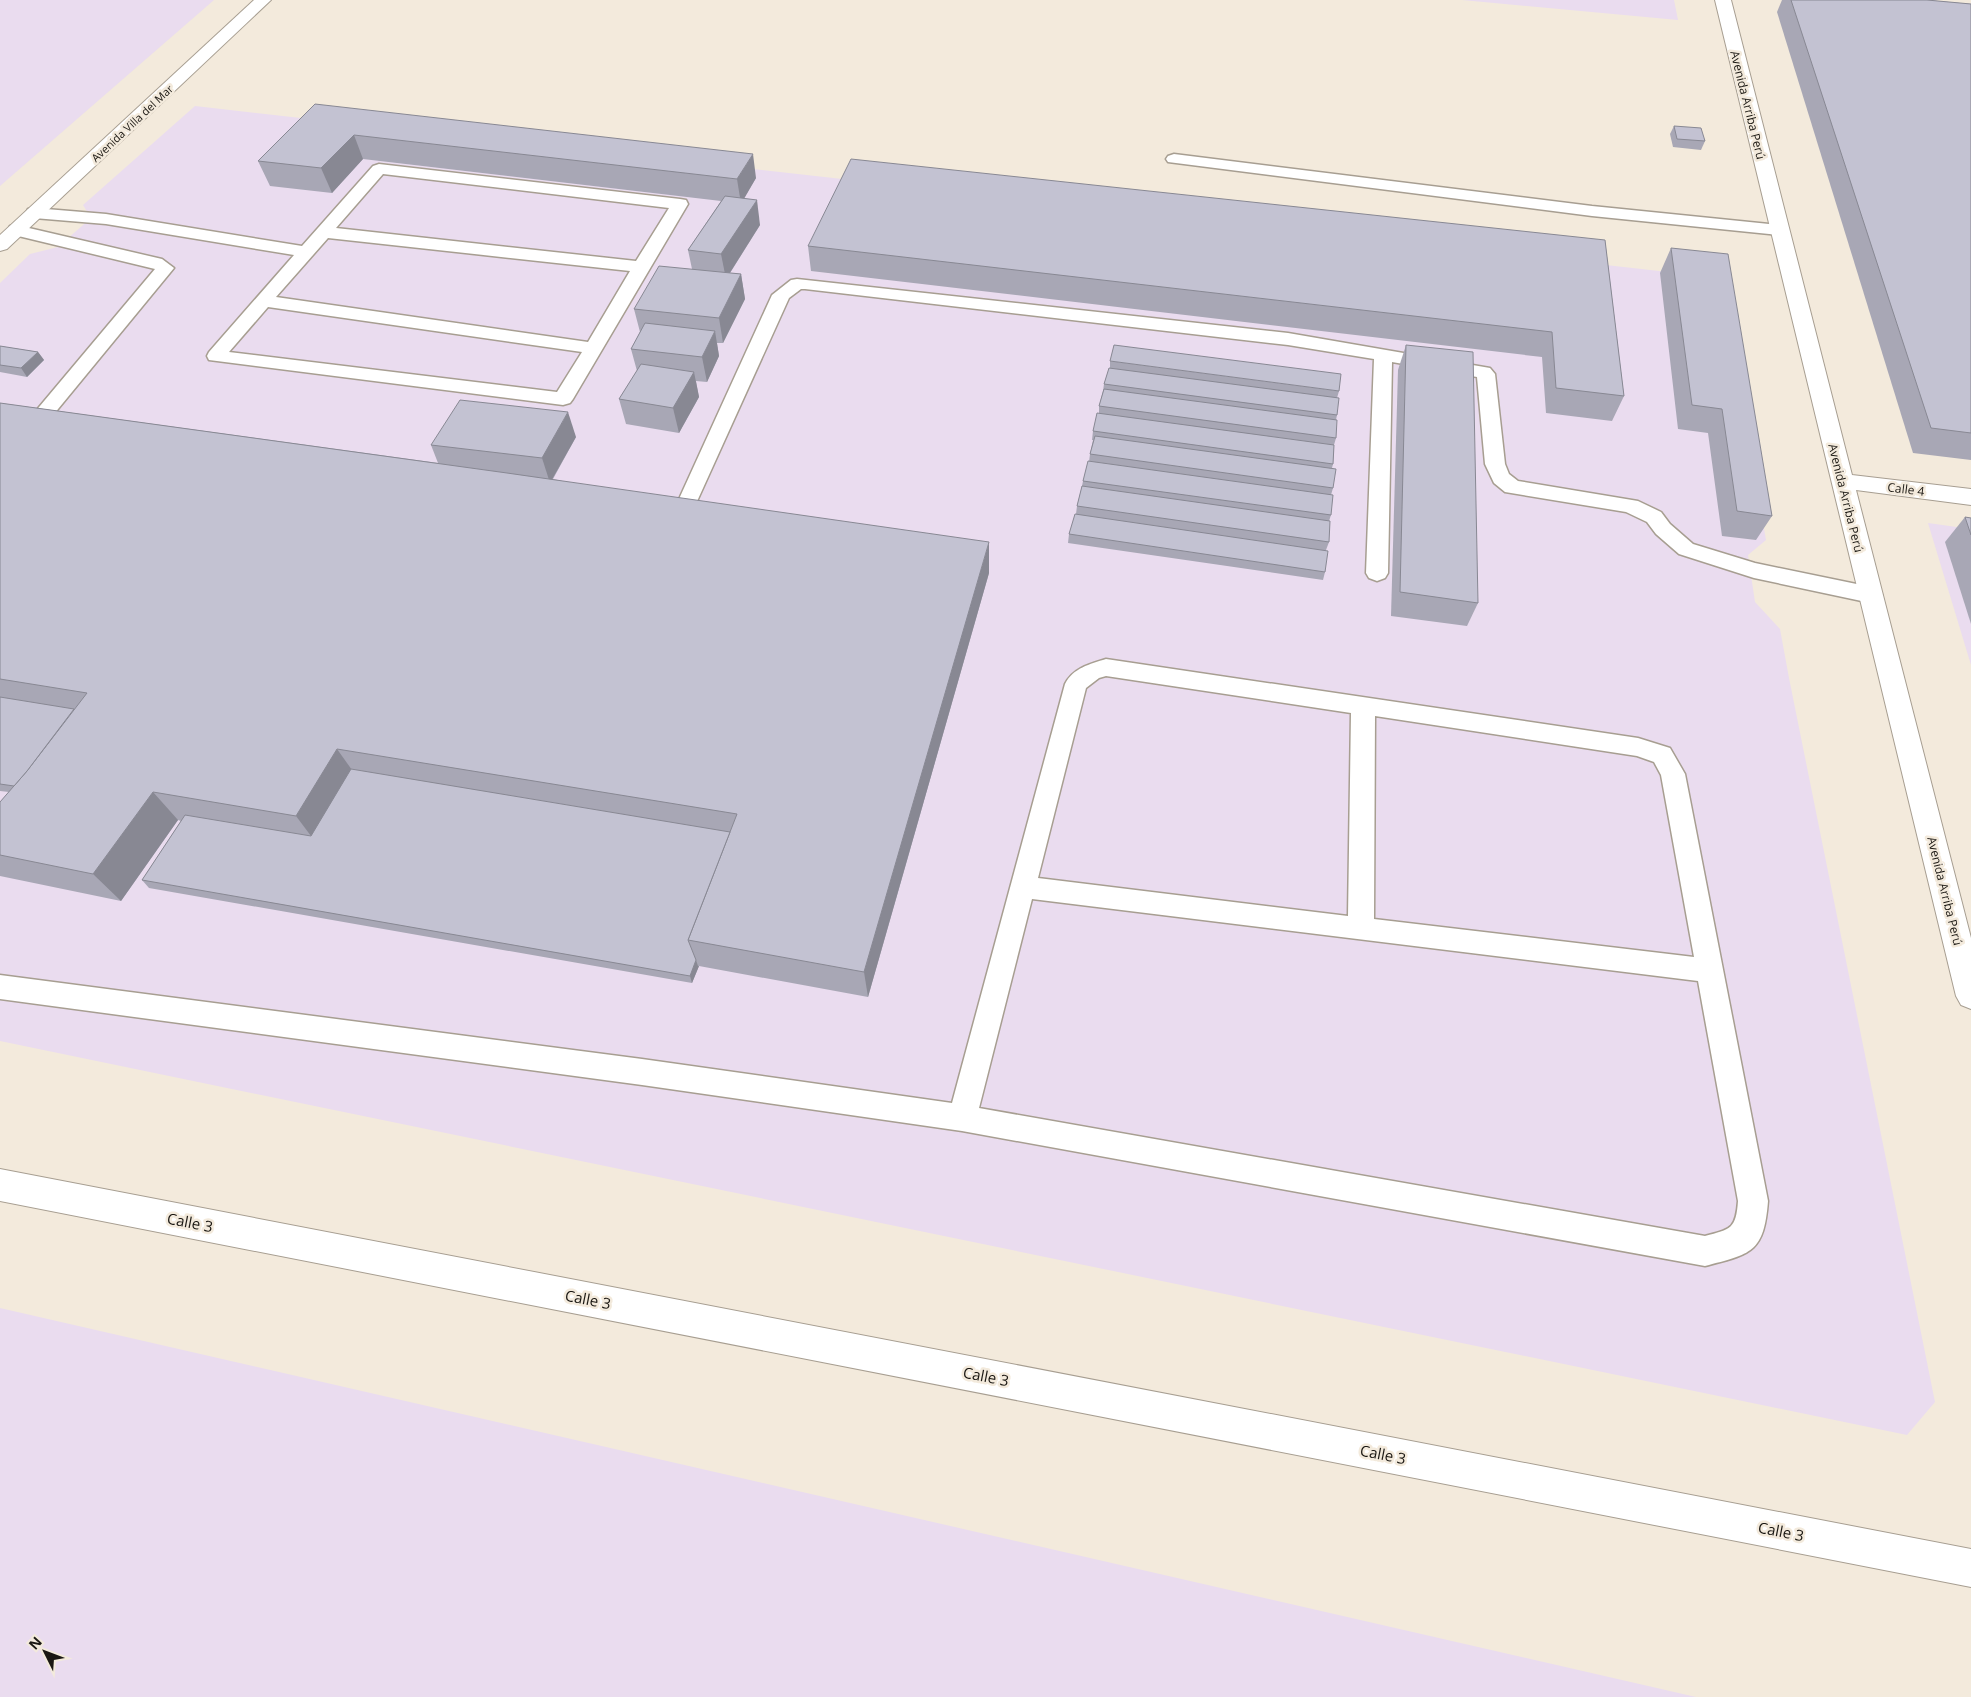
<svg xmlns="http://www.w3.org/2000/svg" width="1971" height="1697" viewBox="0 0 1971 1697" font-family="'Open Sans',sans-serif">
	<rect width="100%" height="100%" fill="#f3eadc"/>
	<!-- industrial -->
	<g fill="#eadcef">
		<path d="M0 0H214L0 186Z"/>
		<path d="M1462 0H1674L1678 20Z"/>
		<path d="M195 106 1721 278 1766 540 1748 555 1755 602 1780 629 1789 678 1935 1402 1907 1435 0 1041V283L30 254 58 247 91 218 83 205Z"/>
		<path d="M1928 523 1971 529V665Z"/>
		<path d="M0 1308 1696 1697H0Z"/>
	</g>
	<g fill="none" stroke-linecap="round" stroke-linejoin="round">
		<defs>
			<g id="lane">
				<path d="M1174 154 1592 206 1779 225 1785 226 1787 230 1785 234 1779 235 1592 216 1168 162 1166 159 1168 156Z"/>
				<path d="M379 164 680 199 686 200 688 204 573 399 570 403 563 405 209 360 207 356 209 352 294 255 106 224 34 218 28 217 26 213 28 209 34 208 106 214 302 246 373 166ZM383 174 669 208 636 261 336 228ZM328 238 630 271 588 342 276 297ZM268 307 582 352 557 392 229 352Z"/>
				<path d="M16 225 162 259 174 268 49 420 50 423 59 426 62 430 59 434 52 436 34 431 29 419 155 269 10 234 8 230 10 226Z"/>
				<path d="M797 279 1288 333 1490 368 1495 374 1505 464 1509 474 1518 481 1638 501 1661 512 1670 524 1693 544 1755 563 1871 587 1879 589 1882 595 1879 601 1871 603 1754 578 1679 554 1656 534 1647 522 1626 512 1505 492 1494 483 1485 464 1477 377 1392 362 1388 573 1385 578 1377 581 1369 578 1366 573 1374 359 1288 345 805 289H801L789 298 694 508C681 515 667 518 653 514L650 509 653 504 674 501 679 499 772 295 791 280Z"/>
				<path d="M1106 659 1638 738 1670 748 1685 774 1768 1201C1764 1253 1751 1254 1705 1266L962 1131 642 1085 0 999V975L642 1059 952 1103 1065 684C1073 668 1090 664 1106 659ZM1106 676 1351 713 1348 916 1038 878 1086 688 1099 678ZM1375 716 1637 756 1654 762 1661 775 1694 957 1374 919ZM1032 899 1698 981 1738 1201C1736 1229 1731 1229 1705 1236L979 1108Z"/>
			</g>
			<g id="street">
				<path d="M254 0H271L7 249 0 251V235Z"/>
				<path d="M1715 0H1731L1852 475 1971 489V505L1856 490 1971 938V1009L1961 1005 1956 996Z"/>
				<path d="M0 1169 1971 1549V1587L0 1201Z"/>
			</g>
		</defs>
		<!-- lane casing -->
		<use href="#lane" stroke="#a79e91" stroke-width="3"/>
		<!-- street casing -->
		<use href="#street" stroke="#a79e91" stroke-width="2"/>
		<!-- lane -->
		<use href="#lane" fill="#fff" fill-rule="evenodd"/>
		<!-- street -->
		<use href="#street" fill="#fff" fill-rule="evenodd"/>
	</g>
	<!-- wall -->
	<g fill="#a8a7b5">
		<path d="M1782 0H1927L1971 4V460L1913 453 1777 12Z"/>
		<path d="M315 104 756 178 744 198 760 225 730 273 741 274 745 299 723 343H717L719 356 707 382 696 381 699 397 679 433 626 424 619 399 637 371 631 349 640 332 634 309 692 269 688 250 721 201 363 159 332 193 270 186 258 161Z"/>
		<path d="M1674 126 1705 141 1701 150 1673 147 1670 134Z"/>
		<path d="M1605 240 1624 396 1612 421 1546 413 1542 357 811 271 808 246Z"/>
		<path d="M1671 248 1772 516 1756 540 1722 536 1708 433 1678 429 1660 273Z"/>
		<path d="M1406 345 1478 603 1467 626 1391 616 1398 370Z"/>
		<path d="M0 346 38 352 44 360 27 377 0 372Z"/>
		<path d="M1110 361 1339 391 1337 398V415L1336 420V438L1334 445 1333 464 1332 468 1333 488 1331 495V515L1329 521V542L1326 550 1325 572 1323 580 1068 543 1069 534 1076 514 1077 506 1082 486 1083 481 1089 462 1090 454 1093 440H1092L1093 431 1099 414V406L1103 391 1104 384 1110 368Z"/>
		<path d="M0 403 438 463 431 445 576 437 553 479 989 573 868 997 699 966 692 983 149 888 142 880 181 821 178 820 121 901 0 876V802L9 792 0 791Z"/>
		<path d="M1965 517 1971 518V624L1945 542Z"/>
	</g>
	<!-- shaded-wall -->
	<g fill="#888893">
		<path d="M354 135 363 159 332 193 321 168Z"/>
		<path d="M753 154 756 178 741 204 737 179Z"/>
		<path d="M757 200 760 225 726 279 721 254Z"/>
		<path d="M741 274 745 299 723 343 719 318Z"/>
		<path d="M715 331 719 356 707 382 702 357Z"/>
		<path d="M38 352 44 360 27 377 21 368Z"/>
		<path d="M694 372 699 397 679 433 673 408Z"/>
		<path d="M568 412 576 437 550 483 542 458Z"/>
		<path d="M989 542V573L868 997 864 972Z"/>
		<path d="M337 749 357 777 317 844 296 816Z"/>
		<path d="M153 792 178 820 121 901 93 874Z"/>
		<path d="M696 960 698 966H699L692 983 690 976Z"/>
	</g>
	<!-- building -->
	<g fill="#c3c2d2" stroke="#888893">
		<path d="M1791 0H1927L1971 4V433L1931 428Z"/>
		<path d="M315 104 753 154 737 179 354 135 321 168 258 161Z"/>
		<path d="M1674 126 1701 128 1705 141 1677 139Z"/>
		<path d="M851 159 1605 240 1624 396 1556 388 1552 332 808 246Z"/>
		<path d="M725 196 757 200 721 254 688 250Z"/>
		<path d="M1671 248 1728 254 1772 516 1737 511 1722 409 1692 405Z"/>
		<path d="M659 266 741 274 719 318 634 309Z"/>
		<path d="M645 323 715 331 702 357 631 349Z"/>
		<path d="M1114 345 1341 374 1339 391 1110 361Z"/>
		<path d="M1406 345 1473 352 1478 603 1400 592Z"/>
		<path d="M0 346 38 352 21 368 0 365Z"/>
		<path d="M641 364 694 372 673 408 619 399Z"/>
		<path d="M1109 368 1339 398 1337 415 1104 384Z"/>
		<path d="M1104 389 1337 420 1336 438 1099 406Z"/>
		<path d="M460 400 568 412 542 458 431 445Z"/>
		<path d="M0 403 507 473 989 542 864 972 688 940 737 814 337 749 296 816 153 792 93 874 0 855V802L27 771 87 693 0 679Z"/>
		<path d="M1097 413 1334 445 1333 464 1093 431Z"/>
		<path d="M1095 436 1336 469 1333 488 1090 454Z"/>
		<path d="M1088 461 1333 495 1331 515 1083 481Z"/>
		<path d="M1082 486 1330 521 1329 542 1077 506Z"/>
		<path d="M1075 514 1328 551 1325 572 1069 534Z"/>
		<path d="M1965 517 1971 518V535Z"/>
		<path d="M0 697 74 709 27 771 14 786 0 784Z"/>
		<path d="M351 769 730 832 688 940 696 960 690 976 142 880 185 815 311 836Z"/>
	</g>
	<g text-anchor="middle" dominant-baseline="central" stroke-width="5" stroke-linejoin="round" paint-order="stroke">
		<!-- far-street labels -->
		<g font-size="11" fill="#1a1712" stroke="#f3eadc">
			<text transform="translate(132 123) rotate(-43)">Avenida Villa del Mar</text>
		</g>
		<!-- street labels -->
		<g font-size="12" fill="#1a1712" stroke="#f3eadc">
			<text transform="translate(1748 105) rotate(76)">Avenida Arriba Perú</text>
			<text transform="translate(1906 489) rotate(7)">Calle 4</text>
			<text transform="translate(1846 498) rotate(76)">Avenida Arriba Perú</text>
			<text transform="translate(1945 891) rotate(76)">Avenida Arriba Perú</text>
		</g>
		<!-- near-street labels -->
		<g font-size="15" fill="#1a1712" stroke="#f3eadc">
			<text transform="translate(190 1222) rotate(11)">Calle 3</text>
			<text transform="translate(588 1299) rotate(11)">Calle 3</text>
			<text transform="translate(986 1376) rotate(11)">Calle 3</text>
			<text transform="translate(1383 1454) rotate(11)">Calle 3</text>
			<text transform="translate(1781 1531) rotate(11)">Calle 3</text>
		</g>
	</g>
	<!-- north arrow -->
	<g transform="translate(45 1652) rotate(312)" stroke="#f3eadc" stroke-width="4" paint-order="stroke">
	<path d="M0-4L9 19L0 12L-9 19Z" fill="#1a1712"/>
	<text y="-8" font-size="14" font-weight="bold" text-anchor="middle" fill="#1a1712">N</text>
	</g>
</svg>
